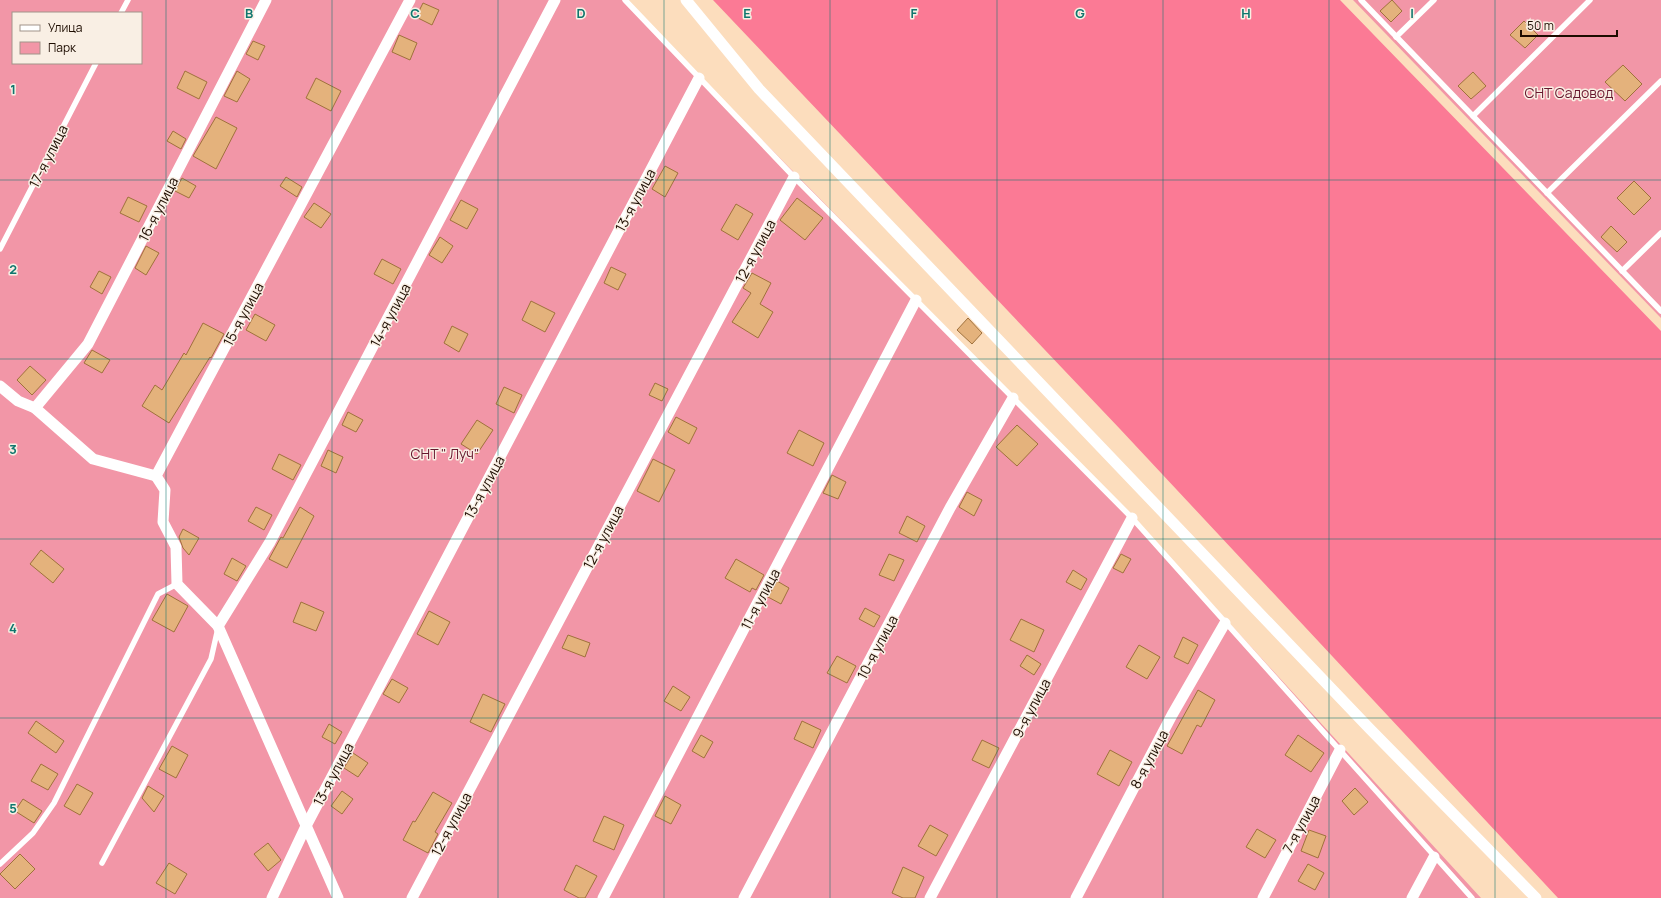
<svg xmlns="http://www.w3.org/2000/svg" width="1661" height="898" viewBox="0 0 1661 898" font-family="Manrope,sans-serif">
	<rect width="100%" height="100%" fill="#fcddbd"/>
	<!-- green -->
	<g fill="#f296a7" fill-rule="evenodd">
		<path d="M0 0H625L1134 519 1481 898H0ZM13 13H141V63H13Z"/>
		<path d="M1353 0H1661V318Z"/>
	</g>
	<!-- forest -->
	<path fill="#fb7a95" d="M713 0H1340L1661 331V898H1558L1120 429Z"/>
	<!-- building -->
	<g fill="#e4b27c" stroke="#9f713c">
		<path d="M1392 0 1402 11 1391 22 1380 11Z"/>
		<path d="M423 3 439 10 432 25 416 17Z"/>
		<path d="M1524 21 1538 35 1525 48 1510 35Z"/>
		<path d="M399 35 417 43 410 60 392 52Z"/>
		<path d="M253 41 265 46 258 60 246 54Z"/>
		<path d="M1623 65 1642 84 1625 101 1605 82Z"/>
		<path d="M185 71 207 82 199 99 177 88Z"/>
		<path d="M237 71 250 79 237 102 224 96Z"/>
		<path d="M1473 72 1486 86 1471 99 1458 86Z"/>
		<path d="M316 78 341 91 331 111 306 98Z"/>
		<path d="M216 117 237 128 216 169 193 156Z"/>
		<path d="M173 131 186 139 181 149 167 141Z"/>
		<path d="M665 166 678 173 665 197 652 189Z"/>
		<path d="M286 177 302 187 297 197 280 186Z"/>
		<path d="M182 178 196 186 189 198 175 191Z"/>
		<path d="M1634 181 1651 198 1634 215 1617 198Z"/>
		<path d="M128 197 147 206 139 222 120 213Z"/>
		<path d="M797 198 823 218 805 240 780 220Z"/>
		<path d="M461 200 478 209 467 229 450 220Z"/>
		<path d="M314 203 331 214 321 228 304 217Z"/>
		<path d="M736 204 753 214 738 240 721 230Z"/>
		<path d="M1611 226 1627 242 1617 252 1601 237Z"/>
		<path d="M440 237 453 246 442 263 429 255Z"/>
		<path d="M146 246 159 253 146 275 135 268Z"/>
		<path d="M382 259 401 269 393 284 374 274Z"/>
		<path d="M611 267 626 274 618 290 604 283Z"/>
		<path d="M99 271 111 277 102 294 90 287Z"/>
		<path d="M752 273 771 283 760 304 773 312 758 338 732 322 751 293 743 288Z"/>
		<path d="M531 301 555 313 545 332 522 320Z"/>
		<path d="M255 314 275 325 266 341 246 330Z"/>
		<path d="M968 318 982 333 972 344 957 330Z"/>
		<path d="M203 323 224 334 211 358 210 357 169 423 142 406 155 385 162 390 184 353 186 355Z"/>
		<path d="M452 326 468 334 459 352 444 343Z"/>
		<path d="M92 350 110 360 102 373 84 363Z"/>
		<path d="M30 366 46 380 32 395 17 380Z"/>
		<path d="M655 383 668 389 662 401 649 395Z"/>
		<path d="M504 387 522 395 514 413 496 404Z"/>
		<path d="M348 412 363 420 356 432 342 425Z"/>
		<path d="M676 417 697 428 689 444 668 432Z"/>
		<path d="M477 420 493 430 477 454 461 444Z"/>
		<path d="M1017 425 1038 444 1017 466 996 447Z"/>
		<path d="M799 430 824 443 813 466 787 453Z"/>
		<path d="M328 450 343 457 336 473 321 466Z"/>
		<path d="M279 454 301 465 293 480 272 469Z"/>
		<path d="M653 459 675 470 659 502 637 491Z"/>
		<path d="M832 475 846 482 838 499 823 493Z"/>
		<path d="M967 492 982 500 974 516 959 507Z"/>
		<path d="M256 507 272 515 264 530 248 521Z"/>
		<path d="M300 507 314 516 287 568 269 559 281 537 283 538Z"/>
		<path d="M907 516 925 526 917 542 899 533Z"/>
		<path d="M183 529 199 538 189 555 183 548 179 537Z"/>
		<path d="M41 550 64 569 53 583 30 564Z"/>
		<path d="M889 554 904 560 894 581 879 575Z"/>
		<path d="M1121 554 1131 559 1123 573 1113 568Z"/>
		<path d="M232 558 246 566 237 581 224 574Z"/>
		<path d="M736 559 764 575 756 590 752 588 750 592 725 578Z"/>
		<path d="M1073 570 1087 579 1081 590 1066 582Z"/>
		<path d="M777 581 789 588 781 604 768 597Z"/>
		<path d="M167 594 188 606 174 632 152 620Z"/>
		<path d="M301 602 324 612 316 631 293 622Z"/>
		<path d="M865 608 880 616 874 627 859 619Z"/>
		<path d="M429 611 450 622 438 645 417 634Z"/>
		<path d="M1021 619 1044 630 1034 652 1010 640Z"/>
		<path d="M568 635 590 643 585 657 562 648Z"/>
		<path d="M1183 637 1198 645 1188 664 1174 657Z"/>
		<path d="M1139 645 1160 657 1147 679 1126 667Z"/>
		<path d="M1027 655 1041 664 1034 675 1020 666Z"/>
		<path d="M837 656 856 666 847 683 827 673Z"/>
		<path d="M392 679 408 688 399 703 383 694Z"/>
		<path d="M673 686 690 697 681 711 664 701Z"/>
		<path d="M1198 690 1215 700 1201 727 1197 725 1182 754 1167 746Z"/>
		<path d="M483 694 505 704 491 732 470 722Z"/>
		<path d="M36 721 64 741 56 753 28 733Z"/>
		<path d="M802 721 821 730 813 748 794 739Z"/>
		<path d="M329 724 342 732 335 744 322 737Z"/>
		<path d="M701 735 713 742 704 758 692 751Z"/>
		<path d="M1298 735 1324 753 1311 772 1285 755Z"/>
		<path d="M982 740 999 748 989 768 972 760Z"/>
		<path d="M172 746 188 755 176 778 159 769Z"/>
		<path d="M1110 750 1132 762 1119 786 1097 774Z"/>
		<path d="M353 753 368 763 358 777 344 768Z"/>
		<path d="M41 764 58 774 48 790 31 781Z"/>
		<path d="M77 784 93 793 80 815 64 806Z"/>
		<path d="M148 786 164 796 154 812 142 798Z"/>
		<path d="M1355 788 1368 802 1354 815 1342 801Z"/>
		<path d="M342 791 353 799 342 814 331 806Z"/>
		<path d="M433 792 452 803 435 832 438 834 428 853 403 840 413 821 415 822Z"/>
		<path d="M665 796 681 805 671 824 655 816Z"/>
		<path d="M23 799 42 811 34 823 15 811Z"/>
		<path d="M604 816 624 825 614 850 593 841Z"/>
		<path d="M930 825 948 835 936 856 918 846Z"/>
		<path d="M1257 829 1276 840 1265 858 1246 847Z"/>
		<path d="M1309 830 1326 836 1318 858 1301 851Z"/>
		<path d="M268 843 281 860 268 871 254 854Z"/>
		<path d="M20 854 35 869 15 889 0 874Z"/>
		<path d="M169 863 187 874 175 894 156 883Z"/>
		<path d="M1308 864 1324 873 1315 890 1298 881Z"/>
		<path d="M576 865 597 876 585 898H579L564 890Z"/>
		<path d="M903 867 924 877 915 898H903L892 893Z"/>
	</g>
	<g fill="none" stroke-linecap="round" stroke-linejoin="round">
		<!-- service -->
		<g stroke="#fff" stroke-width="5.5">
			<path d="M625 0 794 177 1132 518 1472 898"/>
			<path d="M1361 0 1661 311"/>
			<path d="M121 13 128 0"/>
			<path d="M1396 37 1434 0"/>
			<path d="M1473 116 1590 0"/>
			<path d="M1547 193 1661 81"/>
			<path d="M0 249 96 63"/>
			<path d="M1622 271 1661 233"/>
			<path d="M102 863 211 659 218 628"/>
			<path d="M0 864 33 833 54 803 158 594 177 584"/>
		</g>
		<!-- minor -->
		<g stroke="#fff" stroke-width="11">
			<path d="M686 0 759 89 1369 728 1536 898"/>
			<path d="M0 386 18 401 35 408 93 459 156 476"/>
			<path d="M35 408 88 344 266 0"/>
			<path d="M218 626 270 542 555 0"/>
			<path d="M272 898 306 826 699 78"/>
			<path d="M338 898 218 626 177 584 176 547 163 522 165 490 156 476 410 0"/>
			<path d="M412 898 794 177"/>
			<path d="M603 898 916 300"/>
			<path d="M744 898 950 508 1013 398"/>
			<path d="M930 898 1132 518"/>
			<path d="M1076 898 1172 715 1225 623"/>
			<path d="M1263 898 1340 750"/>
			<path d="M1412 898 1434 857"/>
		</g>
	</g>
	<!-- grid -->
	<path fill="none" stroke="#0f766e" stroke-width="1" stroke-opacity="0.55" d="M166 0V898M332 0V898M498 0V898M664 0V898M830 0V898M997 0V898M1163 0V898M1329 0V898M1495 0V898M0 180H1661M0 359H1661M0 539H1661M0 718H1661"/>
	<g text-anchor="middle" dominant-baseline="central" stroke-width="3" stroke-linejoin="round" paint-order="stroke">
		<!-- park labels -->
		<g font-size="14" fill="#67172e" stroke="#f9efe4">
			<text x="1569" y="92">СНТ Садовод</text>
			<text x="445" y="453">СНТ " Луч"</text>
		</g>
		<!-- street labels -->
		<g font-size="14" fill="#1d0c00" stroke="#f9efe4">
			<text transform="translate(48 156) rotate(-63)">17-я улица</text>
			<text transform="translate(635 200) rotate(-62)">13-я улица</text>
			<text transform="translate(158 209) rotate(-63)">16-я улица</text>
			<text transform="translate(755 251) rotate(-62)">12-я улица</text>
			<text transform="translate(243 314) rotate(-62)">15-я улица</text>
			<text transform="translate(390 315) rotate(-62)">14-я улица</text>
			<text transform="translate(484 487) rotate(-62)">13-я улица</text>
			<text transform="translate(603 537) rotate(-62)">12-я улица</text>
			<text transform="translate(760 599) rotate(-62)">11-я улица</text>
			<text transform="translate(877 647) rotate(-62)">10-я улица</text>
			<text transform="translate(1031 708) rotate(-62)">9-я улица</text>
			<text transform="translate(1149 759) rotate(-62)">8-я улица</text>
			<text transform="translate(333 774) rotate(-62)">13-я улица</text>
			<text transform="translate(451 824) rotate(-62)">12-я улица</text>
			<text transform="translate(1301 824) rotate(-62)">7-я улица</text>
		</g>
	</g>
	<g font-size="13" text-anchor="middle" font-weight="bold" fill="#0f766e" stroke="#f9efe4" stroke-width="3" stroke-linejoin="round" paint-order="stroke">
		<text x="249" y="18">B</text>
		<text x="415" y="18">C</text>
		<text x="581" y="18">D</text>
		<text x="747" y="18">E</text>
		<text x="914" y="18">F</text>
		<text x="1080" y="18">G</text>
		<text x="1246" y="18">H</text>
		<text x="1412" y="18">I</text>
		<text x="13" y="94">1</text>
		<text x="13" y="274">2</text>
		<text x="13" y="454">3</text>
		<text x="13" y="633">4</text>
		<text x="13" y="813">5</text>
	</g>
	<!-- legend -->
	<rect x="12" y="12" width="130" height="52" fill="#f9efe4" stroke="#a19489"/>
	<rect x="20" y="25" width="20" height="6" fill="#ffffff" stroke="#a19489"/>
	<text x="48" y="32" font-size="12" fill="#1d0c00">Улица</text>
	<rect x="20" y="42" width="20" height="12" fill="#f296a7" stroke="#a19489"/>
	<text x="48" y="52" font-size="12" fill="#1d0c00">Парк</text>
	<!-- scale -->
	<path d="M1521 30v6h96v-6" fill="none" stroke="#1d0c00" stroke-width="2"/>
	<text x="1527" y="30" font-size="12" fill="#1d0c00" stroke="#f9efe4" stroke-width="3" paint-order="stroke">50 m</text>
</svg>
